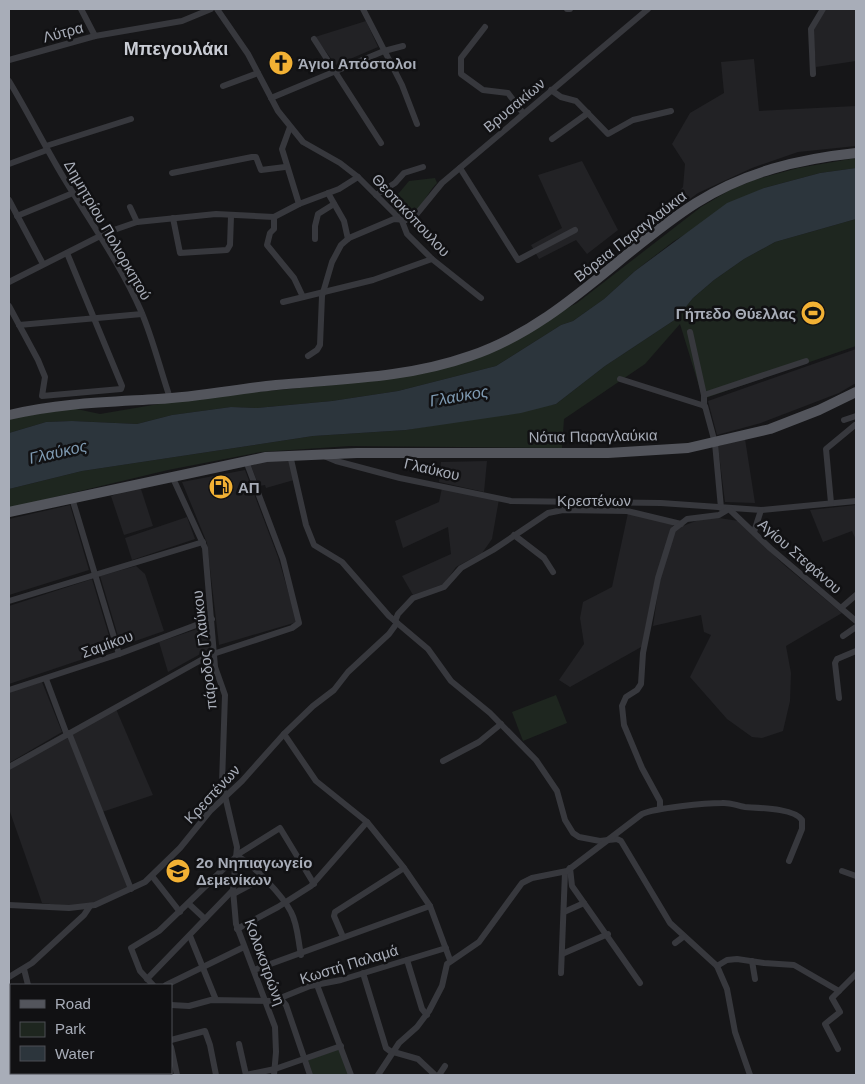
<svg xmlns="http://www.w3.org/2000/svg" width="865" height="1084" viewBox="0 0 865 1084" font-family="Helvetica,sans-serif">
	<rect width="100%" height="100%" fill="#161618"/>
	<!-- built -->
	<g fill="#222225">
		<path d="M826 9H856V61L816 67 813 30Z"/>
		<path d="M366 21 378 47 336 65 315 37Z"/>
		<path d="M754 59 759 111 856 106V146L798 152 752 168 698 193 675 210 669 202 683 187 685 164 672 144 690 113 724 93 721 62Z"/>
		<path d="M582 161 618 230 587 254 576 240 539 259 531 245 562 228 538 175Z"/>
		<path d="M856 349V383L839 393 761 423 717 435 708 401Z"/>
		<path d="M745 439 755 503 725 502 718 446Z"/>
		<path d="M288 456 294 480 266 488 265 485 259 486 249 461Z"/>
		<path d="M487 461 484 492 439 482 441 462Z"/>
		<path d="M245 470 278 557 297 622 219 645 207 543 182 482Z"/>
		<path d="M140 486 153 526 124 535 111 496Z"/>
		<path d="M442 488 499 499 492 539 482 553 456 567 444 584 413 595 402 576 451 554 448 527 403 548 395 521 439 502Z"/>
		<path d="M70 505 89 570 9 595V519Z"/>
		<path d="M856 505V540L852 531 823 542 810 510Z"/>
		<path d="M628 513 674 523 668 539 643 646 570 687 559 680 584 644 580 618 583 602 612 587Z"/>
		<path d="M187 517 195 539 132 560 125 538Z"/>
		<path d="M712 517 739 521 783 564 842 613 786 646 791 673 790 701 783 731 762 738 752 737 727 719 690 677 711 635 704 632 701 615 653 626 660 578 675 529 701 519Z"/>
		<path d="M136 566 145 574 164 631 121 646 100 576Z"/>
		<path d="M92 579 113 649 9 684V606Z"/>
		<path d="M209 625 211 648 168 672 159 642Z"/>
		<path d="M42 682 62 732 9 763V692Z"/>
		<path d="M116 709 153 795 102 812 71 734Z"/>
		<path d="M68 735 128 889 97 904 65 906 42 903 9 809V770Z"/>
	</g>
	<!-- green -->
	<g fill="#1e261f">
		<path d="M856 158V168L820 173 764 188 674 241 635 271 604 299 573 321 561 325 496 366 398 391 332 401 257 408 231 407 172 415 137 424 72 421 46 422 9 433V419L72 408 100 414 194 398 352 383 481 354 577 303 701 207 730 190 754 180 798 168Z"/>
		<path d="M435 178 437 183C426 194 422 210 407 217L401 216 388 201 399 193 409 181Z"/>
		<path d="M856 219V346L703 399 680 324 645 364 564 419 562 448 350 446 261 452 168 470 9 508V489L82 471 313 436 406 430 556 404 605 366 676 319 693 298 714 280 744 259 775 242Z"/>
		<path d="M556 695 567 723 523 741 512 712Z"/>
		<path d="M340 1049 349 1075H313L308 1060Z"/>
	</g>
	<!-- water -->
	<path fill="#2c353c" d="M856 168V219L775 242 744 259 714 280 693 298 676 319 605 366 556 404 521 413 406 430 313 436 82 471 9 489V433L46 422 72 421 137 424 172 415 231 407 257 408 332 401 398 391 496 366 561 325 573 321 604 299 635 271 727 203 764 188 820 173Z"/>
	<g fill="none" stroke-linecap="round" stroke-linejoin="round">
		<!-- minor -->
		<g stroke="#37383d" stroke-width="6">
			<path d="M81 9 95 36"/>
			<path d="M217 9 248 54 278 111 303 142 340 163 358 177 402 221 407 234 432 259 481 298"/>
			<path d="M363 9 402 85 417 124"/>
			<path d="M567 9H570"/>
			<path d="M485 27 461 58V74L483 90 508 93 523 113"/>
			<path d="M314 39 381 143"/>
			<path d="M9 60 95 36 182 21 211 9"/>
			<path d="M813 74 811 29 823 9"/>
			<path d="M9 81C29 114 45 147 65 180 91 223 121 265 141 311 153 339 160 369 170 398"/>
			<path d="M223 86 258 73"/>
			<path d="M551 90 561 97 576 101 608 134 633 120 671 111"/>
			<path d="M271 98 384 51 403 46"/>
			<path d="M290 127 282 149 299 204 339 189 358 177"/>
			<path d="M552 139 588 113"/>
			<path d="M46 146 131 119"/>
			<path d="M9 164 47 150"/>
			<path d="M460 168 518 260 575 230"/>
			<path d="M172 173 252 157H256L261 170 285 167"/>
			<path d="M328 193 344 221 348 239"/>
			<path d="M376 195 395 183 404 173 423 167"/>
			<path d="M9 200 43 264"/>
			<path d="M130 207 137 222"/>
			<path d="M17 216 73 193"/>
			<path d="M274 217V229L270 233 267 245 294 278 303 297"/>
			<path d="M173 218 180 253 227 250 230 245 231 216"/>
			<path d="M315 239V226L318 214 334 204"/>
			<path d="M9 282 108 232 137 222 216 214 274 217 299 204"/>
			<path d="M283 302 373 280 432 259"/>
			<path d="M9 306 38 360 45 377 42 396 121 389 122 386 67 253"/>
			<path d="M19 325 142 314"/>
			<path d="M690 332 704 395V406"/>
			<path d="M308 356 317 350 320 345 322 296 332 262 341 245 349 238 394 219 406 220 415 216 442 183 648 9"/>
			<path d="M620 379 705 406 715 443 721 508"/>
			<path d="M704 395 806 361"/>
			<path d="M844 420 856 416"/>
			<path d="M290 455 306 525 314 545 342 562 389 616 428 649 451 681 490 713 536 760 557 791 565 820 573 833 579 837 600 841 617 839 621 841 670 923 717 966 727 960 737 959 764 963 794 965 839 991 856 974"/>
			<path d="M324 456 336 461 400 478 511 501 661 503 761 510 856 501"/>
			<path d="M172 476 205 548 215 667 225 695 222 783 237 847 233 890 236 924 275 1027 276 1052 274 1075"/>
			<path d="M72 498 119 654"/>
			<path d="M831 503 826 449 855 425"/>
			<path d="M754 532 761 510"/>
			<path d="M514 535 544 558 553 572"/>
			<path d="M9 601 203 542"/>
			<path d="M841 608 856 595"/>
			<path d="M395 621 398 614 413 598 444 587 461 568 493 550 548 513 563 510 627 511 681 524"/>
			<path d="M843 636 856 627"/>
			<path d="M46 679 67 735"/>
			<path d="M9 690 119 654 212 619"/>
			<path d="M839 698 835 663 837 659 856 651"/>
			<path d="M69 733 131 889"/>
			<path d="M284 734 316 781 367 822 404 868 430 906 450 960"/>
			<path d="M443 761 479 742 501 724"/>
			<path d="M9 767 210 655 292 628 299 623 283 559 246 461"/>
			<path d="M660 809V801L642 768 624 725 622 706 626 697 637 690 641 684 643 653 658 578 673 530 687 519 719 515 729 509 770 548 856 621"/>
			<path d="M237 856C253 864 283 896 291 912 298 925 298 941 301 955"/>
			<path d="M570 868 572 886 640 983"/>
			<path d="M842 871 856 876"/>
			<path d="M152 876 180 912"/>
			<path d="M233 894 263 878"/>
			<path d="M189 904 205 919"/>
			<path d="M9 905 69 908 95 905 145 882 180 848 210 811 242 781 284 734 313 706 334 690 348 672 389 634 397 623"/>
			<path d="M564 912 584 903"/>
			<path d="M237 929 278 907 311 886 367 822"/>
			<path d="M190 936 216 1000"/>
			<path d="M343 937 334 916 335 912 404 868"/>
			<path d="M675 943 683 937"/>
			<path d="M562 954 608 934"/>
			<path d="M407 960 422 1009 427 1015"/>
			<path d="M752 961 755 979"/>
			<path d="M717 966 727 989 735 1032 750 1075"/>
			<path d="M24 969 28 985"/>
			<path d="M254 970 430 906"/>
			<path d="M363 973 386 1048 390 1051 418 1059 435 1075"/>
			<path d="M561 973 565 872"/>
			<path d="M9 977 32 963 84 915 90 906"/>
			<path d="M147 979 233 890"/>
			<path d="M153 985 140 971 131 948 159 931 240 853 280 828 314 884"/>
			<path d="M166 985 244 947"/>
			<path d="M317 985 351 1075"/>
			<path d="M280 998 286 1005 310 1075"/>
			<path d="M171 1005 189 1006 211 1000 273 1001 310 986 341 980 446 948"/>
			<path d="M171 1040 205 1031 210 1045 216 1075"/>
			<path d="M239 1044 246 1075"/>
			<path d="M171 1047 177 1075"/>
			<path d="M838 1049 825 1024 840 1012 832 998 839 991"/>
			<path d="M53 1073 54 1075"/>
			<path d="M94 1073V1075"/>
			<path d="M27 1075 32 1073"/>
			<path d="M246 1075 275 1069 341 1046"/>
			<path d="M378 1075 399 1043 417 1027 429 1011 442 986 447 964 479 942 522 883 532 878 567 871 642 814C655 808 706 803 722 803 730 802 737 806 745 807 758 808 794 808 802 820V829L789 861"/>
			<path d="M439 1075 445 1066"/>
		</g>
		<!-- primary -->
		<g stroke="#53555c" stroke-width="10">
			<path d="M9 415C59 403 108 402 158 399 198 397 237 389 276 385 341 379 408 378 470 356 559 326 619 252 696 203 745 172 799 159 856 153"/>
			<path d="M9 512 266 457 357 453H608L688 448 770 429 819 410 856 392"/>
		</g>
	</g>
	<!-- icons -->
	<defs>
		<symbol id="church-disc" viewBox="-11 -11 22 22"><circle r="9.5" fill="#f2b134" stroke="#111113"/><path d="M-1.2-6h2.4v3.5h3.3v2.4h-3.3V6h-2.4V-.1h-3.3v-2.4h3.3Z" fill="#111"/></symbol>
		<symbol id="stadium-disc" viewBox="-11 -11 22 22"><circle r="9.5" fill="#f2b134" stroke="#111113"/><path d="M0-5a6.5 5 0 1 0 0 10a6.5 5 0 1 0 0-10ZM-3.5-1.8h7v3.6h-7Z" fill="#111"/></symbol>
		<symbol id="fuel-disc" viewBox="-11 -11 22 22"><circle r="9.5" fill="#f2b134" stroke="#111113"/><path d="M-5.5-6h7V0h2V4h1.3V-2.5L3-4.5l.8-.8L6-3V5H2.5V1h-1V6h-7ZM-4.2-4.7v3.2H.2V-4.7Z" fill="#111"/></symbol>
		<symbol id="school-disc" viewBox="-11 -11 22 22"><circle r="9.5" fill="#f2b134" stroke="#111113"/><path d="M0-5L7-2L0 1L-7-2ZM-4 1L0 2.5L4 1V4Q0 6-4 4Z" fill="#111"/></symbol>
	</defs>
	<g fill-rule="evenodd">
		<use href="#church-disc" x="267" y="49" width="28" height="28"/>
		<use href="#stadium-disc" x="799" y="299" width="28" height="28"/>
		<use href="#fuel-disc" x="207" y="473" width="28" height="28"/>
		<use href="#school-disc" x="164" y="857" width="28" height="28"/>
	</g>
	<g text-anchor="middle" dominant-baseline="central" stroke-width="5" stroke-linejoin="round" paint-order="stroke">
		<!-- street labels -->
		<g font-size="15" fill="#a8adb8" stroke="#111113">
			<text transform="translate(63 32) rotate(-15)">Λύτρα</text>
			<text transform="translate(514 105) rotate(-40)">Βρυσακίων</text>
			<text transform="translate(411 215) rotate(47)">Θεοτοκόπουλου</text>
			<text transform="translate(108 230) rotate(60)">Δημητρίου Πολιορκητού</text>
			<text transform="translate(630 236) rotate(-38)">Βόρεια Παραγλαύκια</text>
			<text transform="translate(593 436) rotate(-1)">Νότια Παραγλαύκια</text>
			<text transform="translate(432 469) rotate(13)">Γλαύκου</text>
			<text x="594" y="500">Κρεστένων</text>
			<text transform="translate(800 556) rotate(41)">Αγίου Στεφάνου</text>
			<text transform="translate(107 644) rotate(-20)">Σαμίκου</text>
			<text transform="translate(204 650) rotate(-97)">πάροδος Γλαύκου</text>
			<text transform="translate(212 794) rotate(-47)">Κρεστένων</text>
			<text transform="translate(265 962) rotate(70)">Κολοκοτρώνη</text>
			<text transform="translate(349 964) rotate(-17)">Κωστή Παλαμά</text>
		</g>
		<!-- poi labels -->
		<g font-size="15" font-weight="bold" fill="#a8adb8" stroke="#111113" text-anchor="start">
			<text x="298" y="63">Άγιοι Απόστολοι</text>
			<text x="796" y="313" text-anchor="end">Γήπεδο Θύελλας</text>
			<text x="238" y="487">ΑΠ</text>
			<text x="196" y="862">2ο Νηπιαγωγείο<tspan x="196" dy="17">Δεμενίκων</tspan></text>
		</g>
		<!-- water labels -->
		<g font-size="16" font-style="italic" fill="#7f9bb3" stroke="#111113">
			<text transform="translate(459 396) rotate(-10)">Γλαύκος</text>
			<text transform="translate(58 452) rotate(-13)">Γλαύκος</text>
		</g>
		<!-- quarter labels -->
		<g font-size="18" font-weight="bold" fill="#c9ccd4" stroke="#111113">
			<text x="176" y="49">Μπεγουλάκι</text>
		</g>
	</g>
	<!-- border -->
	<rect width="865" height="1084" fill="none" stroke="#a8adb8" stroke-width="20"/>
	<!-- legend -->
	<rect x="10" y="984" width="162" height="90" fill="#111113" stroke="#4d4f55"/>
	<rect x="20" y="1000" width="25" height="8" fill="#53555c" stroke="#4d4f55"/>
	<text x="55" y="1009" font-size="15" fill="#a8adb8">Road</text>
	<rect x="20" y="1022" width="25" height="15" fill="#1e261f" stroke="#4d4f55"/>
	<text x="55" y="1034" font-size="15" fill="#a8adb8">Park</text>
	<rect x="20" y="1046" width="25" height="15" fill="#2c353c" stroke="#4d4f55"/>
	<text x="55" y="1059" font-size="15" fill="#a8adb8">Water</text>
</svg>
